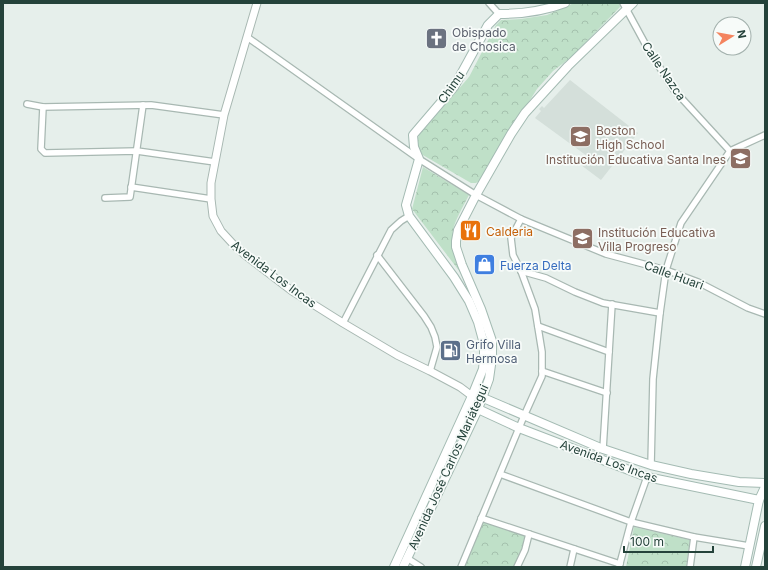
<svg xmlns="http://www.w3.org/2000/svg" width="768" height="570" viewBox="0 0 768 570" font-family="Inter,sans-serif">
	<defs>
		<pattern id="park-crowns" width="20" height="18" patternUnits="userSpaceOnUse"><rect width="20" height="18" fill="#bfe0c8"/><path d="M2 6a3 3 0 1 1 6 0M12 15a3 3 0 1 1 6 0" fill="none" stroke="#a4c1ad"/></pattern>
	</defs>
	<rect width="100%" height="100%" fill="#e6efeb"/>
	<!-- built -->
	<path fill="#d4dfda" d="M570 80 638 133 601 180 581 165 587 156 535 118 541 111 539 109 542 106 544 108Z"/>
	<!-- park -->
	<g fill="url(#park-crowns)">
		<path d="M574 3H619L620 7 570 58 553 71 537 89 479 181 476 183H471L421 154C417 146 416 143 419 135L469 77 496 25 501 20 521 19 547 15Z"/>
		<path d="M423 167 469 195C464 205 455 220 453 230 451 241 460 264 463 276L412 209Z"/>
		<path d="M482 520 525 535 520 555 514 567H462Z"/>
		<path d="M634 527 690 540 686 567H626Z"/>
	</g>
	<g fill="none" stroke-linecap="round" stroke-linejoin="round">
		<defs>
			<g id="minor">
				<path d="M489 3 499 14"/>
				<path d="M623 3 648 49 674 90 730 151"/>
				<path d="M247 37 419 159 476 195 521 219 606 254 666 270 698 282 748 308 765 314"/>
				<path d="M27 104 43 107 151 105 224 115"/>
				<path d="M43 107 41 149 45 153 137 151 215 162"/>
				<path d="M131 187 211 199"/>
				<path d="M105 198 130 197 143 105"/>
				<path d="M377 255 424 316 431 327 435 337 437 347 430 371"/>
				<path d="M521 271 546 278 575 292 603 303 660 313"/>
				<path d="M343 323 391 230 401 221 409 216"/>
				<path d="M538 326 609 352"/>
				<path d="M542 371 607 393"/>
				<path d="M603 449 612 304"/>
				<path d="M651 465 653 379 660 313 666 270 681 223 730 151 765 135"/>
				<path d="M500 474 631 522 694 537 749 546"/>
				<path d="M481 518 620 564"/>
				<path d="M407 558 421 567"/>
				<path d="M461 567 524 416 542 376V352L535 309 521 271 513 255 511 238 521 219"/>
				<path d="M517 567 525 550 529 534"/>
				<path d="M570 567 574 549"/>
				<path d="M619 567 631 522 647 477"/>
				<path d="M690 567 694 537"/>
			</g>
			<path id="tertiary" d="M257 3 224 115 211 183V199L213 216 221 231 233 244 245 255 292 291 343 323 397 355 430 371 460 387 472 396 481 397"/>
			<g id="secondary">
				<path d="M481 397 603 449 651 465 691 474 739 482 765 483"/>
				<path d="M476 405 478 409 519 428 647 477 759 500"/>
				<path d="M394 567 472 396 483 369 484 358V344L478 322 469 301 454 277 409 216 406 205 419 159 414 147 413 135 454 87 488 25 499 14C522 14 544 11 565 3"/>
				<path d="M403 567 478 409 489 379 492 358V341L481 309 462 265 456 247V241L458 230 476 195 511 134 525 113 568 66 633 3"/>
				<path d="M745 567 759 500 765 487"/>
				<path d="M756 567 765 526"/>
			</g>
		</defs>
		<!-- minor casing -->
		<use href="#minor" stroke="#a8b8b2" stroke-width="8"/>
		<!-- tertiary casing -->
		<use href="#tertiary" stroke="#a8b8b2" stroke-width="9"/>
		<!-- secondary casing -->
		<use href="#secondary" stroke="#a4bbb3" stroke-width="10"/>
		<!-- minor -->
		<use href="#minor" stroke="#fff" stroke-width="5.5"/>
		<!-- tertiary -->
		<use href="#tertiary" stroke="#fff" stroke-width="7"/>
		<!-- secondary -->
		<use href="#secondary" stroke="#fff" stroke-width="8"/>
	</g>
	<!-- icons -->
	<defs>
		<symbol id="church-square" viewBox="-11 -11 22 22"><rect x="-9" y="-9" width="18" height="18" rx="4" fill="#6b7280" stroke="#f7fbf9"/><path d="M-1.2-6h2.4v3.5h3.3v2.4h-3.3V6h-2.4V-.1h-3.3v-2.4h3.3Z" fill="#fff"/></symbol>
		<symbol id="school-square" viewBox="-11 -11 22 22"><rect x="-9" y="-9" width="18" height="18" rx="4" fill="#8d6e63" stroke="#f7fbf9"/><path d="M0-5L7-2L0 1L-7-2ZM-4 1L0 2.5L4 1V4Q0 6-4 4Z" fill="#fff"/></symbol>
		<symbol id="restaurant-square" viewBox="-11 -11 22 22"><rect x="-9" y="-9" width="18" height="18" rx="4" fill="#e8710a" stroke="#f7fbf9"/><path d="M-5-6h1v4h1v-4h1v4h1v-4h1v5L-1.5 .5V6h-2V.5L-5-1ZM5-6V6H3V1.5H1.5Q1.5-4 5-6Z" fill="#fff"/></symbol>
		<symbol id="shop-square" viewBox="-11 -11 22 22"><rect x="-9" y="-9" width="18" height="18" rx="4" fill="#3f7fe0" stroke="#f7fbf9"/><path d="M-5-2.5h2.3a2.7 3.5 0 0 1 5.4 0H5L5.5 6h-11ZM-1.5-2.5h3a1.5 2.3 0 0 0-3 0Z" fill="#fff"/></symbol>
		<symbol id="fuel-square" viewBox="-11 -11 22 22"><rect x="-9" y="-9" width="18" height="18" rx="4" fill="#5c6f8a" stroke="#f7fbf9"/><path d="M-5.5-6h7V0h2V4h1.3V-2.5L3-4.5l.8-.8L6-3V5H2.5V1h-1V6h-7ZM-4.2-4.7v3.2H.2V-4.7Z" fill="#fff"/></symbol>
	</defs>
	<g fill-rule="evenodd">
		<use href="#church-square" x="424" y="26" width="25" height="25"/>
		<use href="#school-square" x="568" y="124" width="25" height="25"/>
		<use href="#school-square" x="728" y="146" width="25" height="25"/>
		<use href="#restaurant-square" x="458" y="218" width="25" height="25"/>
		<use href="#school-square" x="570" y="226" width="25" height="25"/>
		<use href="#shop-square" x="472" y="252" width="25" height="25"/>
		<use href="#fuel-square" x="438" y="338" width="25" height="25"/>
	</g>
	<g text-anchor="middle" dominant-baseline="central" stroke-width="3.5" stroke-linejoin="round" paint-order="stroke">
		<!-- worship labels -->
		<g font-size="12" fill="#5b616d" stroke="#f7fbf9" text-anchor="start">
			<text x="452" y="32">Obispado<tspan x="452" dy="14">de Chosica</tspan></text>
		</g>
		<!-- street labels -->
		<g font-size="12" fill="#24423a" stroke="#f7fbf9">
			<text transform="translate(664 71) rotate(56)">Calle Nazca</text>
			<text transform="translate(451 87) rotate(-55)">Chimu</text>
			<text transform="translate(274 274) rotate(37)">Avenida Los Incas</text>
			<text transform="translate(674 275) rotate(20)">Calle Huari</text>
			<text transform="translate(609 461) rotate(20)">Avenida Los Incas</text>
			<text transform="translate(448 467) rotate(-66)">Avenida José Carlos Mariátegui</text>
		</g>
		<!-- education labels -->
		<g font-size="12" fill="#785e54" stroke="#f7fbf9" text-anchor="start">
			<text x="596" y="130">Boston<tspan x="596" dy="14">High School</tspan></text>
			<text x="726" y="159" text-anchor="end">Institución Educativa Santa Ines</text>
			<text x="598" y="232">Institución Educativa<tspan x="598" dy="14">Villa Progreso</tspan></text>
		</g>
		<!-- food labels -->
		<g font-size="12" fill="#c56008" stroke="#f7fbf9" text-anchor="start">
			<text x="486" y="231">Calderia</text>
		</g>
		<!-- shop labels -->
		<g font-size="12" fill="#366cbe" stroke="#f7fbf9" text-anchor="start">
			<text x="500" y="265">Fuerza Delta</text>
		</g>
		<!-- service labels -->
		<g font-size="12" fill="#4e5e75" stroke="#f7fbf9" text-anchor="start">
			<text x="466" y="344">Grifo Villa<tspan x="466" dy="14">Hermosa</tspan></text>
		</g>
	</g>
	<!-- border -->
	<rect width="768" height="570" fill="none" stroke="#24423a" stroke-width="8"/>
	<!-- north arrow -->
	<g transform="translate(732 36) rotate(79)"><circle r="19" fill="#f7fbf9" stroke="#a3b1ad"/>
	<path d="M0-3L7 15L0 10L-7 15Z" fill="#f4845f"/>
	<text y="-6" font-size="11" font-weight="bold" text-anchor="middle" fill="#24423a">N</text>
	</g>
	<!-- scale -->
	<path d="M624 546v6h89v-6" fill="none" stroke="#24423a" stroke-width="2"/>
	<text x="630" y="546" font-size="12" fill="#24423a" stroke="#f7fbf9" stroke-width="3" paint-order="stroke">100 m</text>
</svg>
